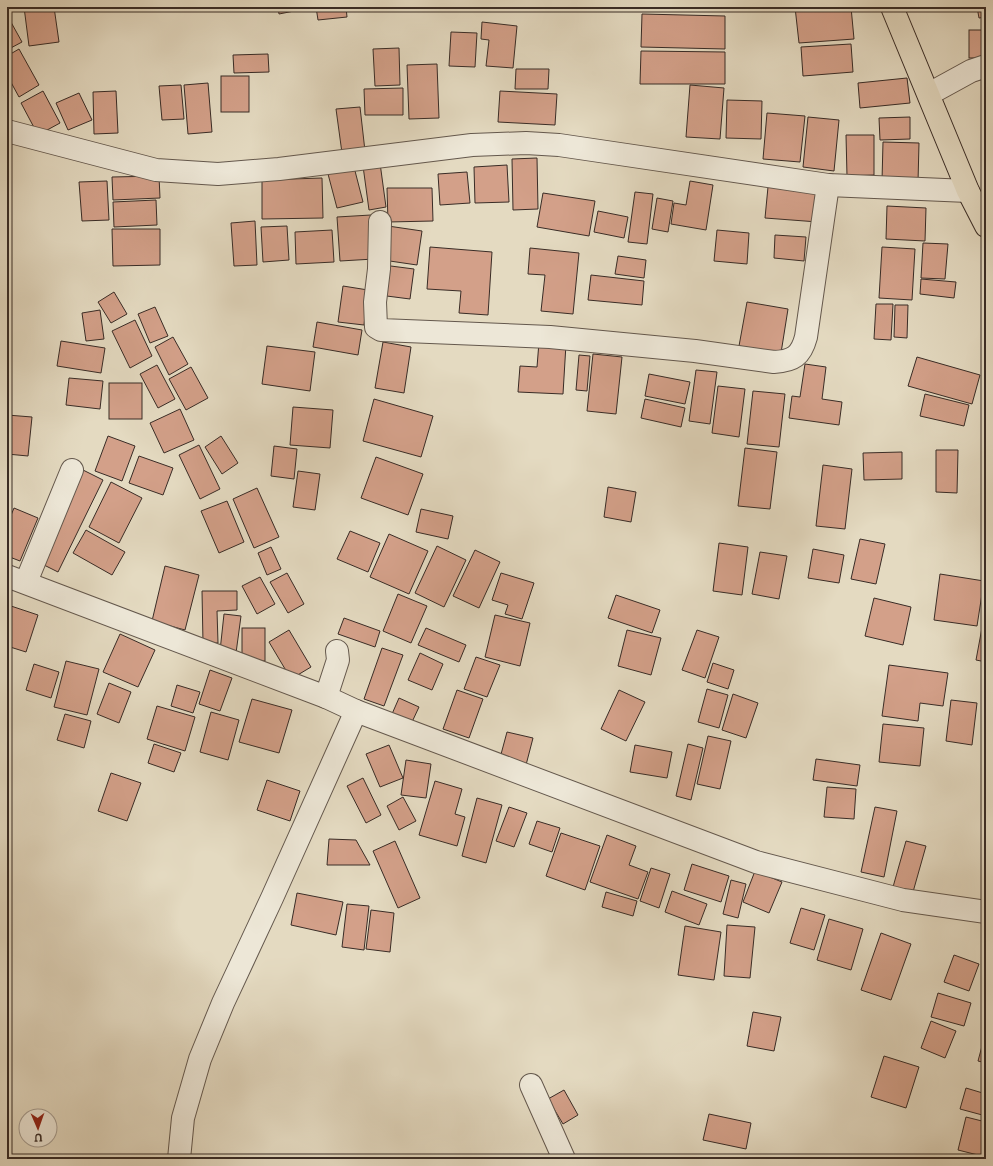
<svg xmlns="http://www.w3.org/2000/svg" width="993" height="1166" viewBox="0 0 993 1166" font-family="'IM FELL DW Pica',serif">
	<rect width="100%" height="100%" fill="#e4dac1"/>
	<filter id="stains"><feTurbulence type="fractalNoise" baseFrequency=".005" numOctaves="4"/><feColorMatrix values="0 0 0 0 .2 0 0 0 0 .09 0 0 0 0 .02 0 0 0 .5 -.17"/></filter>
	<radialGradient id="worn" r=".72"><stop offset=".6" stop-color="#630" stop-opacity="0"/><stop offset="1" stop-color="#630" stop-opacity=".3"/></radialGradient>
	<!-- building -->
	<g fill="#d3a089" stroke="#392c26">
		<path d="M24 7H54L59 42 29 46Z"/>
		<path d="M278 7H304V9L279 14Z"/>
		<path d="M316 7H346L347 17 318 20Z"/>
		<rect x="571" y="7" width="22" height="3"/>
		<path d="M795 7H851L854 39 799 43Z"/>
		<path d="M977 7H986V17L979 18Z"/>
		<path d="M642 14 725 16V49L641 47Z"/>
		<path d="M7 15 22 42 7 50Z"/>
		<path d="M482 22 517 26 513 68 486 66 489 40 481 39Z"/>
		<rect x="969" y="30" width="17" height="28"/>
		<path d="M451 32 477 33 475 67 449 66Z"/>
		<path d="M851 44 853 72 803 76 801 47Z"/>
		<path d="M399 48 400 85 375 86 373 49Z"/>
		<path d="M19 49 39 85 19 97 7 75V56Z"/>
		<path d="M641 51 725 52V84H640Z"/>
		<path d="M268 54 269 72 234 73 233 55Z"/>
		<path d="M437 64 439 118 409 119 407 65Z"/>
		<path d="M516 69H549L548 89H515Z"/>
		<rect x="221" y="76" width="28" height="36"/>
		<path d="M907 78 910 103 860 108 858 83Z"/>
		<path d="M208 83 212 132 188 134 184 85Z"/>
		<path d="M181 85 184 119 162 120 159 86Z"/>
		<path d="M690 85 724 88 720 139 686 137Z"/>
		<path d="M403 88V115H365L364 89Z"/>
		<path d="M43 91 60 123 38 135 21 103Z"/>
		<path d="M116 91 118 133 94 134 93 92Z"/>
		<path d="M500 91 557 94 555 125 498 122Z"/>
		<path d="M79 93 92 120 68 130 56 103Z"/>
		<path d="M727 100 762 101 761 139 726 138Z"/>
		<path d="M360 107 365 151 342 153 336 109Z"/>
		<path d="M767 113 805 116 800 162 763 159Z"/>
		<path d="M808 117 839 120 834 171 803 167Z"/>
		<path d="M910 117V139L880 140 879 118Z"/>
		<path d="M846 135H874V175L847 176Z"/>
		<path d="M883 142 919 143 918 182 882 181Z"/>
		<path d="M537 158 538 209 513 210 512 159Z"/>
		<path d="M380 163 386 207 369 210 363 166Z"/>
		<path d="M507 165 509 202 475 203 474 167Z"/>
		<path d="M354 167 363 202 337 208 328 174Z"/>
		<path d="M467 172 470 203 440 205 438 174Z"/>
		<path d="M159 176 160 198 113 200 112 177Z"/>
		<path d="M322 178 323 218 262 219V180Z"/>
		<path d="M107 181 109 220 82 221 79 182Z"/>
		<path d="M690 181 713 185 706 230 671 224 674 203 686 205Z"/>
		<path d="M768 187 820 191 818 222 765 218Z"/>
		<path d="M387 188H432L433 221 388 222Z"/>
		<path d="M635 192 653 194 647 244 628 242Z"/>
		<path d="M543 193 595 201 589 236 537 227Z"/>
		<path d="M657 198 673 201 668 232 652 229Z"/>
		<path d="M156 200 157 225 114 227 113 202Z"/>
		<path d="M887 206 926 208 925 241 886 239Z"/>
		<path d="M598 211 628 217 624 238 594 232Z"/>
		<path d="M371 215 374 259 340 261 337 217Z"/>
		<path d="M255 221 257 265 234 266 231 223Z"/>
		<path d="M287 226 289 260 263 262 261 227Z"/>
		<path d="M388 226 422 231 417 265 383 260Z"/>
		<path d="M112 229H160V265L113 266Z"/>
		<path d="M332 230 334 262 296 264 295 232Z"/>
		<path d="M717 230 749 233 747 264 714 261Z"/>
		<path d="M775 235 806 237 804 261 774 258Z"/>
		<path d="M923 243 948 244 945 279 921 278Z"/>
		<path d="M430 247 492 252 488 315 459 313 461 291 427 289Z"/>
		<path d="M882 247 915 249 912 300 879 298Z"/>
		<path d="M530 248 579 253 573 314 541 311 545 275 528 274Z"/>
		<path d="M618 256 646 260 644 278 615 274Z"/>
		<path d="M383 265 414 269 410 299 379 295Z"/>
		<path d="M591 275 644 281 642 305 588 300Z"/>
		<path d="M921 279 956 282 954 298 920 294Z"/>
		<path d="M343 286 368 290 364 325 338 322Z"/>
		<path d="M114 292 127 314 111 323 98 302Z"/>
		<path d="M747 302 788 309 781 353 739 346Z"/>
		<path d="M876 304H893L891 340 874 339Z"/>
		<path d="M895 305H908L907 338 894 337Z"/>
		<path d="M155 307 168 336 150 343 138 314Z"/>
		<path d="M100 310 104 339 86 341 82 313Z"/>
		<path d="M135 320 152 356 130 368 112 331Z"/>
		<path d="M317 322 362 330 358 355 313 347Z"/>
		<path d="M173 337 188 364 169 375 155 347Z"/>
		<path d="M61 341 105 348 101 373 57 366Z"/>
		<path d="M383 342 411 347 404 393 375 388Z"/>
		<path d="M539 342 566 344 563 394 518 392 520 366 537 367Z"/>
		<path d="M267 346 315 352 310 391 262 384Z"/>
		<path d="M593 354 622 357 616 414 587 411Z"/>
		<path d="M579 355 590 356 587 391 576 390Z"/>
		<path d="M917 357 980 375 972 404 908 386Z"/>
		<path d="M805 364 826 367 822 399 842 402 839 425 789 418 792 396 800 397Z"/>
		<path d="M157 365 175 399 158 408 140 374Z"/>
		<path d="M191 367 208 398 186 410 169 379Z"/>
		<path d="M696 370 717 372 710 424 689 421Z"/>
		<path d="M649 374 690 382 685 404 645 396Z"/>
		<path d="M69 378 103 381 100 409 66 405Z"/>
		<rect x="109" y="383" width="33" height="36"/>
		<path d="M718 386 745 389 739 437 712 433Z"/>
		<path d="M753 391 785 394 779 447 747 444Z"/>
		<path d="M925 394 969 405 964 426 920 416Z"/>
		<path d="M374 399 433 416 421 457 363 441Z"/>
		<path d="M645 399 685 408 681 427 641 418Z"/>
		<path d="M293 407 333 410 330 448 290 445Z"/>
		<path d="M180 409 194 440 164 453 150 423Z"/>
		<path d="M7 415 32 417 28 456 7 454Z"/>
		<path d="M108 436 135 446 122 481 95 471Z"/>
		<path d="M221 436 238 463 222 474 205 447Z"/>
		<path d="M199 445 220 489 200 499 179 455Z"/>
		<path d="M274 446 297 449 294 479 271 476Z"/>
		<path d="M745 448 777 452 770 509 738 506Z"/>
		<path d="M936 450H958L957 493 936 492Z"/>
		<path d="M902 452V479L864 480 863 453Z"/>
		<path d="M139 456 173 468 163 495 129 483Z"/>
		<path d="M376 457 423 474 408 515 361 498Z"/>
		<path d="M823 465 852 469 845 529 816 526Z"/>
		<path d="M81 469 103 480 58 572 36 561Z"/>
		<path d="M298 471 320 474 315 510 293 507Z"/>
		<path d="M111 482 142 498 119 543 89 527Z"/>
		<path d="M608 487 636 492 631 522 604 517Z"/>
		<path d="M257 488 279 537 254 548 233 499Z"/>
		<path d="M227 501 244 542 219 553 201 511Z"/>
		<path d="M982 503H986V540H984Z"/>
		<path d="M14 508 38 518 20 561 7 556V525Z"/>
		<path d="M421 509 453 516 448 539 416 532Z"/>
		<path d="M86 530 125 552 112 575 73 553Z"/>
		<path d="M350 531 380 543 368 572 337 559Z"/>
		<path d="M389 534 428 551 409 594 370 577Z"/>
		<path d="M860 539 885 544 876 584 851 579Z"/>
		<path d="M719 543 748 547 742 595 713 591Z"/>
		<path d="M437 546 466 560 444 607 415 593Z"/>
		<path d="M271 547 281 569 267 575 258 553Z"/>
		<path d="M813 549 844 555 839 583 808 578Z"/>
		<path d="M475 550 500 562 479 608 453 596Z"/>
		<path d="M760 552 787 556 779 599 752 594Z"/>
		<path d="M165 566 199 575 185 630 152 621Z"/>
		<path d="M287 573 304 604 288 613 270 582Z"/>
		<path d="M501 573 534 583 522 619 505 614 508 605 492 600Z"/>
		<path d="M940 574 984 581 977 626 934 620Z"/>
		<path d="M260 577 275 604 257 614 242 586Z"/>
		<path d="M202 591H237V610L217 611 218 643H203Z"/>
		<path d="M398 594 427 606 411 643 383 631Z"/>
		<path d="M616 595 660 610 652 633 608 618Z"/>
		<path d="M874 598 911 607 903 645 865 636Z"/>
		<path d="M11 606 38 615 26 652 7 646V619Z"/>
		<path d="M224 614 241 616 236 653 220 651Z"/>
		<path d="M495 615 530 623 520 666 485 657Z"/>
		<path d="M984 617 986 618V662L976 660Z"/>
		<path d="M344 618 380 631 375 647 338 634Z"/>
		<rect x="242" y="628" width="23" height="33"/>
		<path d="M426 628 466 645 459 662 418 645Z"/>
		<path d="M289 630 311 667 291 679 269 642Z"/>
		<path d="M627 630 661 638 651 675 618 666Z"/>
		<path d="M697 630 719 637 705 678 682 670Z"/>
		<path d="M120 634 155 650 138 687 103 672Z"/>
		<path d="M382 648 403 655 384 706 364 699Z"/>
		<path d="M420 653 443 664 432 690 408 680Z"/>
		<path d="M476 657 500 665 487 697 464 689Z"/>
		<path d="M66 661 99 669 87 715 54 707Z"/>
		<path d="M713 663 734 670 728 689 707 682Z"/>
		<path d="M34 664 59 672 51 698 26 690Z"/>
		<path d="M889 665 948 673 943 706 920 703 918 721 882 716Z"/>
		<path d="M210 670 232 678 220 711 199 704Z"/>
		<path d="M109 683 131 692 119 723 97 714Z"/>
		<path d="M177 685 200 692 193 713 171 706Z"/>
		<path d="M707 689 728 695 719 728 698 722Z"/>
		<path d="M457 690 483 699 469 738 443 729Z"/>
		<path d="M619 690 645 702 626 741 601 729Z"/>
		<path d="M733 694 758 703 746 738 722 730Z"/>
		<path d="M399 698 419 707 412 722 392 714Z"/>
		<path d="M252 699 292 710 279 753 239 742Z"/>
		<path d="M951 700 977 703 972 745 946 741Z"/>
		<path d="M157 706 195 717 185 751 147 739Z"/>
		<path d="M211 712 239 720 228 760 200 752Z"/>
		<path d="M65 714 91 721 84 748 57 740Z"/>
		<path d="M883 724 924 728 920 766 879 762Z"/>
		<path d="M507 732 533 738 526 765 500 758Z"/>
		<path d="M708 736 731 741 720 789 697 784Z"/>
		<path d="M154 744 181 753 174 772 148 763Z"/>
		<path d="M688 744 703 748 691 800 676 796Z"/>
		<path d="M389 745 403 778 380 787 366 754Z"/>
		<path d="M635 745 672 752 667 778 630 772Z"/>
		<path d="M816 759 860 765 857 786 813 780Z"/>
		<path d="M406 760 431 764 426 798 401 795Z"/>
		<path d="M111 773 141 783 127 821 98 811Z"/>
		<path d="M363 778 381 815 366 823 347 786Z"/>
		<path d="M267 780 300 791 290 821 257 810Z"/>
		<path d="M435 781 462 789 455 814 465 817 457 846 419 835Z"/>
		<path d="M827 787 856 789 854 819 824 817Z"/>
		<path d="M403 797 416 821 399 830 387 806Z"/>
		<path d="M477 798 502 805 486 863 462 856Z"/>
		<path d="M509 807 527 813 514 847 496 841Z"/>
		<path d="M875 807 897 811 884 877 861 872Z"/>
		<path d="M537 821 560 828 552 852 529 844Z"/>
		<path d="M561 833 600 846 585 890 546 876Z"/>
		<path d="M607 835 636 846 629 865 648 872 638 899 590 882Z"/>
		<path d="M329 839 356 840 370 865H327Z"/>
		<path d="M395 841 420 898 398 908 373 851Z"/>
		<path d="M906 841 926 846 913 892 893 887Z"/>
		<path d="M692 864 729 876 721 902 684 890Z"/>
		<path d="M651 868 670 874 659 908 640 901Z"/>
		<path d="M755 871 782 882 769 913 743 902Z"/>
		<path d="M731 880 746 884 738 918 723 914Z"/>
		<path d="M672 891 707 904 699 925 665 912Z"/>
		<path d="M606 892 637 901 633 916 602 907Z"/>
		<path d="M297 893 343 902 336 935 291 925Z"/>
		<path d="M347 904 369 906 364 950 342 947Z"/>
		<path d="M801 908 825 915 814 950 790 943Z"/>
		<path d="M371 910 394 913 390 952 366 949Z"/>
		<path d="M829 919 863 929 851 970 817 960Z"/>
		<path d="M727 925 755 927 750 978 724 976Z"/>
		<path d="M685 926 721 932 714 980 678 975Z"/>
		<path d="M881 933 911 944 891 1000 861 990Z"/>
		<path d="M954 955 979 964 969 991 944 982Z"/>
		<path d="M938 993 971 1003 964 1026 931 1017Z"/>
		<path d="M753 1012 781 1017 774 1051 747 1046Z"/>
		<path d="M931 1021 956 1031 945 1058 921 1048Z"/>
		<path d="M986 1031V1063L978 1061Z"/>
		<path d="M884 1056 919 1067 906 1108 871 1097Z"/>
		<path d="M966 1088 986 1094V1116L960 1109Z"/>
		<path d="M564 1090 578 1115 563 1124 548 1099Z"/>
		<path d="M709 1114 751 1123 746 1149 703 1140Z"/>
		<path d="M966 1117 986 1122V1157L958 1150Z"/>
	</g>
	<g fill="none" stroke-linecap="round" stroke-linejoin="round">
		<defs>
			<g id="street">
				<path d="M929 94 971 71 986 66"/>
				<path d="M7 131 156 170 218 174 279 169 472 145 526 143 559 145 828 185 968 191"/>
				<path d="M380 222 379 269 375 302 376 327 381 330 550 337 695 351 774 362C793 361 801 356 806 337L828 185"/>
				<path d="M7 576 326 697 356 711 756 862 903 900 986 912"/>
				<path d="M26 582 72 470"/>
				<path d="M326 697 338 660 337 651"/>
				<path d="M531 1085 564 1159"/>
				<path d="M179 1159 183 1118 200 1059 223 1003 272 898 356 711"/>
			</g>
			<path id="primary" d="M892 7 968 191 986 226"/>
		</defs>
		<!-- street casing -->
		<use href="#street" stroke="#64584d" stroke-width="24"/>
		<!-- primary casing -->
		<use href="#primary" stroke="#392c26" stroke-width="24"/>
		<!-- street -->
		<use href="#street" stroke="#ede7d7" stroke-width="22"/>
		<!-- primary -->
		<use href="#primary" stroke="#e4dac1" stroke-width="22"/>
	</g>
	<!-- margin -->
	<rect width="993" height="1166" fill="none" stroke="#e4dac1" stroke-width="24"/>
	<rect x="8" y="8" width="977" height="1150" fill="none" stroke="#392c26" stroke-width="2"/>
	<rect x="12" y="12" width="969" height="1142" fill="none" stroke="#392c26"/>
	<!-- north arrow -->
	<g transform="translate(38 1128) rotate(178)"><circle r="19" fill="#ede7d7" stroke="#a59c90"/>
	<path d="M0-3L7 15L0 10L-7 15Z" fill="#8f2418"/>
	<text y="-6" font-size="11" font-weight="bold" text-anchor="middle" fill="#392c26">U</text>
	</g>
	<rect width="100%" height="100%" filter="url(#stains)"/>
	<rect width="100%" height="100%" fill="url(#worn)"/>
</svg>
